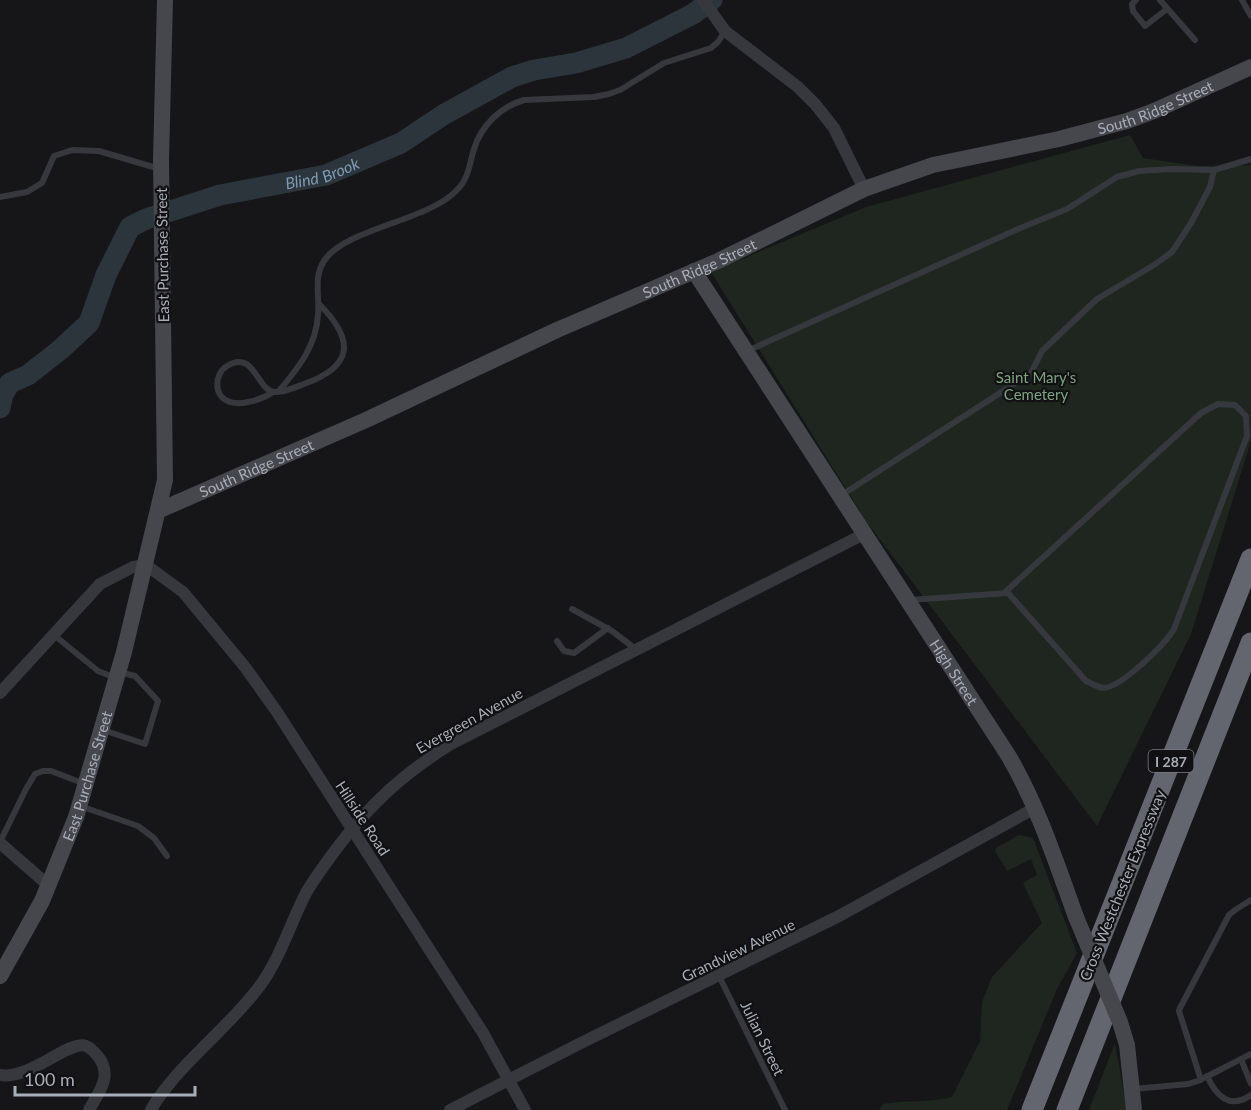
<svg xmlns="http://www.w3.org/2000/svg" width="1251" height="1110" viewBox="0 0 1251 1110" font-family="Lato,sans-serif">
	<rect width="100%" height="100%" fill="#161618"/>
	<!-- green -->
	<g fill="#1e261f">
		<path d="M1130 135 1143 158 1197 166 1251 165V441L1191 634 1097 826 866 521 711 272 866 207Z"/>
		<path d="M1019 835 1033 838 1077 953 1057 989 1007 1110H879L883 1104C907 1100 929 1103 952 1097L980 1041 982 1002 992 977 1042 923 1023 883 1037 875 1031 859 1007 871 995 851 996 848Z"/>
		<path d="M1115 1043 1127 1110H1089Z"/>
	</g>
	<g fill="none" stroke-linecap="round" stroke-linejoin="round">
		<!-- river -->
		<path stroke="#2c353c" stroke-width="21" id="s1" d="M0 408 3 394 10 383 28 375 60 350 89 323 106 275 130 227 146 219 220 195 326 175 401 143 443 115 512 77 534 70 576 63 626 48 693 14 712 0"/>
		<!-- lane -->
		<g stroke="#37383d" stroke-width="6">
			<path d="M1136 0 1132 4 1133 11 1145 26 1167 9"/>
			<path d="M1160 0 1195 40"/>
			<path d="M1242 0 1251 16"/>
			<path d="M1214 170 1251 159"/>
			<path d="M0 197 27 192 42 183 54 156 72 150 99 151 160 169"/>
			<path d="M747 351 1018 229 1067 209 1117 177 1139 171 1172 169 1214 170 1210 187 1191 223 1172 252 1154 265 1097 299 1042 351 1031 373 840 496"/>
			<path d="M279 391C299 367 316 346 318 315 320 296 313 278 324 261 344 229 427 221 456 191 469 179 469 165 474 149 481 126 500 107 524 100L594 97 609 94 620 90 664 63 711 48 718 42 725 31"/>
			<path d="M273 392C263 399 242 406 230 402 213 397 214 374 227 366 254 349 257 390 274 392 283 393 296 387 304 384 355 366 354 339 319 304"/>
			<path d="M910 600 1008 593 1086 681C1090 683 1098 687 1103 688 1121 688 1165 644 1174 629L1247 436 1246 416 1235 405 1218 404 1201 413 1004 593"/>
			<path d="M572 609 612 631 637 650"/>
			<path d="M54 635 98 671 116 678"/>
			<path d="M557 641 564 651 574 653 608 628"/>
			<path d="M103 730 145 744 158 701 135 676 119 672"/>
			<path d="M80 806 138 826 154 838 167 856"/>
			<path d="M0 842 26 789 35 774 43 771H51L85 784"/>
			<path d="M719 976 785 1110"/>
			<path d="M1241 1059 1251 1084"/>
			<path d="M1207 1076C1216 1096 1230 1110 1251 1095"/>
			<path d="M1204 1078 1251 1054"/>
			<path d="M1134 1089 1188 1084 1201 1080 1179 1011 1180 1008 1229 915 1235 910 1251 900"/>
		</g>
		<!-- street -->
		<g stroke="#37383d" stroke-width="12">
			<path d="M703 0 725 31 798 87 815 104 834 128 864 189"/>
			<path d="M0 693 100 584 133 567 146 565 183 592 245 667 277 712 483 1033 525 1110"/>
			<path d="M0 843 48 885"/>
			<path d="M0 1075C30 1080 70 1039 86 1046 91 1048 97 1055 100 1059 112 1078 98 1093 89 1110"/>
			<path d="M151 1110C157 1098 166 1088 175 1077 202 1046 234 1020 259 987 280 959 290 924 306 893 315 877 326 863 337 848 370 804 404 773 451 744L864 534"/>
			<path d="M450 1110 583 1042 839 916 1035 808"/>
		</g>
		<!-- secondary -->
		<g stroke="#45474d" stroke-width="16">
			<path id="s2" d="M694 271 1008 755C1038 806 1056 862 1076 917"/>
			<path id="s3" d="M160 510 366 420 557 330 718 261 864 189 933 165 1059 139 1127 121 1154 111 1251 67"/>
			<path id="s4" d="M0 976 42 901 76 817 124 652 165 480 161 160 165 0"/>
			<path d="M1127 1045 1134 1110"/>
		</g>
		<!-- highway -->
		<g stroke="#63666e" stroke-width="21">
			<path d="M1032 1110 1251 559"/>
			<path d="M1067 1110 1251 643"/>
		</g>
		<!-- secondary-bridge -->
		<path stroke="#45474d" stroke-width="16" d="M1076 917 1120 1022 1127 1045"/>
	</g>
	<g text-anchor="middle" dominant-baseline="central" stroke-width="4.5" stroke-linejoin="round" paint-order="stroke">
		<!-- shield labels -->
		<rect fill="#111113" stroke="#7b7e86" stroke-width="1.5" x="1148.5" y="750" width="45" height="22" rx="4.5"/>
		<g font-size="14" font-weight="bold" fill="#a8adb8">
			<text x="1171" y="761">I 287</text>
		</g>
		<!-- street labels -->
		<g font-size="15" fill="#a8adb8" stroke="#111113">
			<text stroke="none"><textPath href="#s3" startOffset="1077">South Ridge Street</textPath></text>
			<text transform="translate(162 255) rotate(-91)">East Purchase Street</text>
			<text stroke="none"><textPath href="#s3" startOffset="591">South Ridge Street</textPath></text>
			<text stroke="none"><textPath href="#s3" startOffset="105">South Ridge Street</textPath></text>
			<text stroke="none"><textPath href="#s2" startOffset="478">High Street</textPath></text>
			<text transform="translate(469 720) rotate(-29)">Evergreen Avenue</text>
			<text stroke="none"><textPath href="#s4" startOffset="219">East Purchase Street</textPath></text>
			<text transform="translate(363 818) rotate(57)">Hillside Road</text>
			<text transform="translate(1122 885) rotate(-68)">Cross Westchester Expressway</text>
			<text transform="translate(738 950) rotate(-26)">Grandview Avenue</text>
			<text transform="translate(763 1038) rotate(64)">Julian Street</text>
		</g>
		<!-- park labels -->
		<g font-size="15" fill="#7fa381" stroke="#111113">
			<text x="1036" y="377">Saint Mary's<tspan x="1036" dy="17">Cemetery</tspan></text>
		</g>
		<!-- water labels -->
		<g font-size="16" font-style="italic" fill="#7f9bb3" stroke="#111113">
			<text stroke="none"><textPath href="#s1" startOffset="432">Blind Brook</textPath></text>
		</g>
	</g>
	<!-- scale -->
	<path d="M15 1086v9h180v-9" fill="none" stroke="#a8adb8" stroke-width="3"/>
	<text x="24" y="1086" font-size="18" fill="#a8adb8" stroke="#111113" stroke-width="4.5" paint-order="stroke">100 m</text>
</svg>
